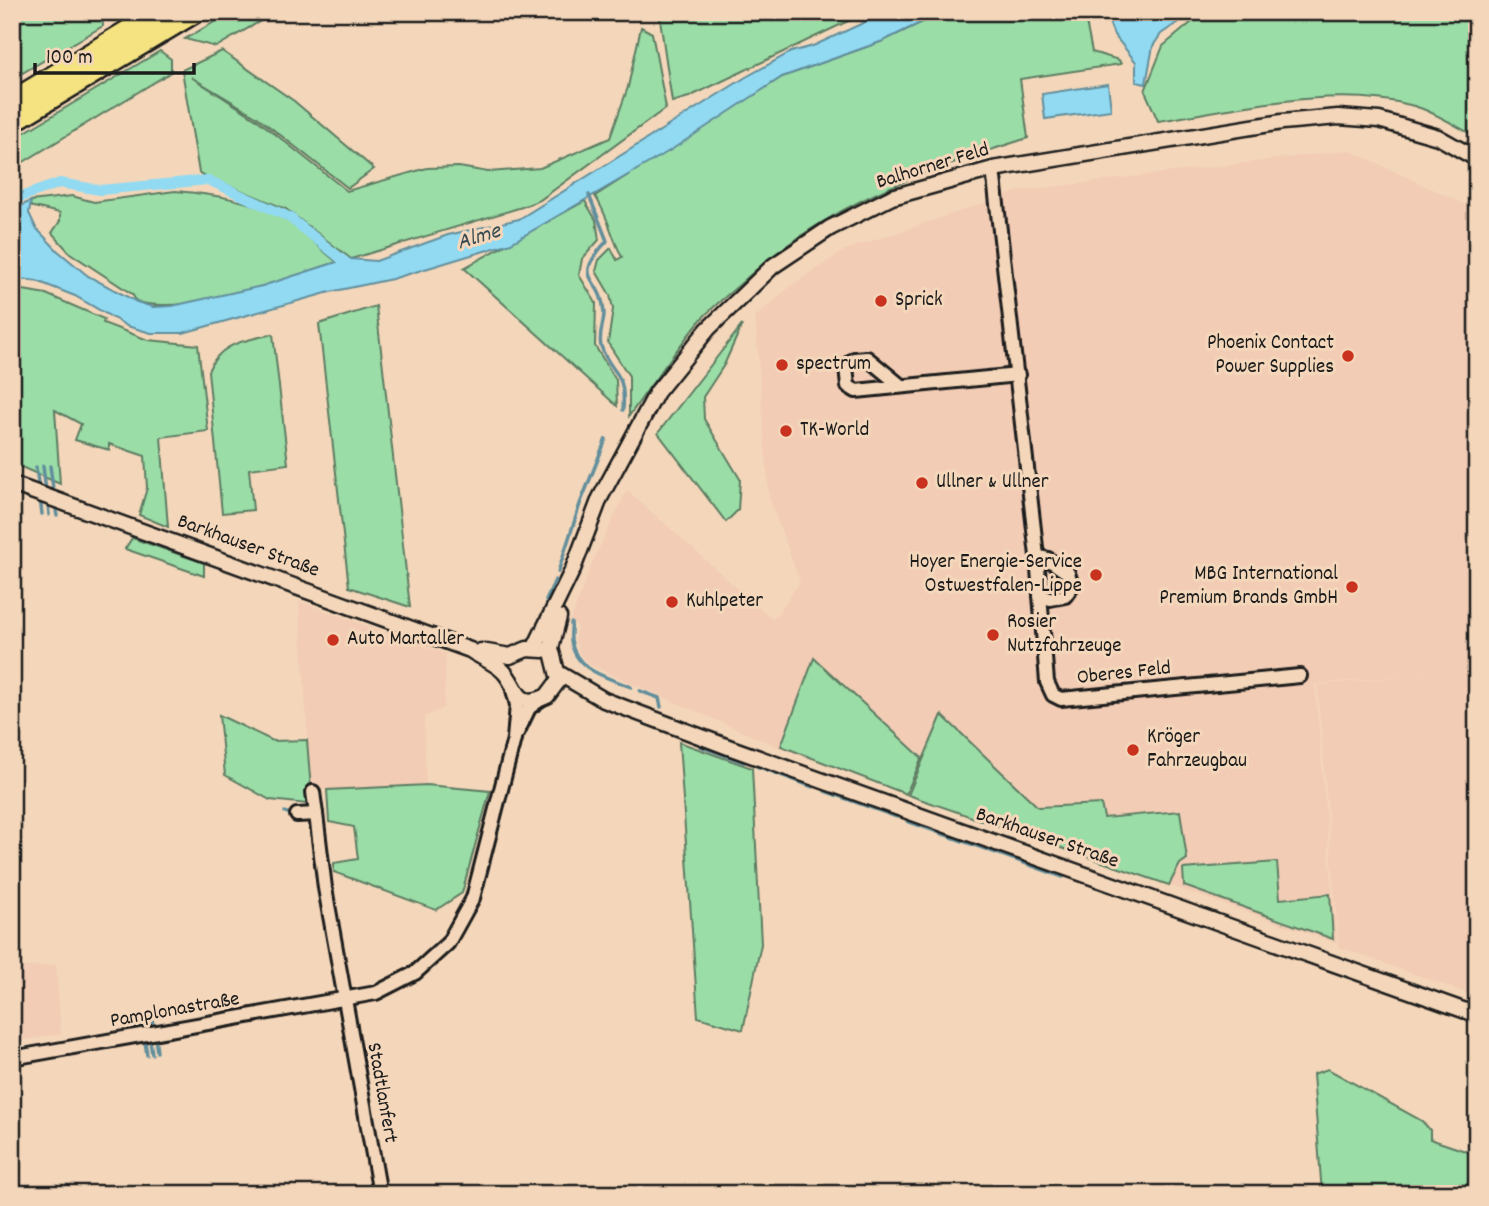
<svg xmlns="http://www.w3.org/2000/svg" width="1489" height="1206" viewBox="0 0 1489 1206" font-family="Dekko,sans-serif">
	<rect width="100%" height="100%" fill="#f4d7ba"/>
	<filter id="ink" filterUnits="userSpaceOnUse"><feTurbulence type="fractalNoise" baseFrequency=".0143" numOctaves="2"/><feDisplacementMap in="SourceGraphic" scale="14" xChannelSelector="R" yChannelSelector="G"/><feConvolveMatrix kernelMatrix="1 2 1 2 8 2 1 2 1" color-interpolation-filters="sRGB"/></filter>
	<g filter="url(#ink)">
		<!-- built -->
		<g fill="#f2ccb5" fill-rule="evenodd">
			<path d="M1349 150 1477 210V997L1339 947 1317 685 1448 672 1315 684 1337 943 907 795 778 747 590 665 580 656 575 640 577 625 570 622 591 565 627 490 773 620 800 582 769 498 755 317 793 284 845 250 1019 191ZM1184 886 1279 899 1333 938 1332 939Z"/>
			<path d="M299 601 446 654 444 708 424 717 426 786 311 790Z"/>
			<path d="M56 965 61 1034 12 1042V968Z"/>
		</g>
		<!-- green -->
		<g fill="#9bdda7" stroke="#5c7c62" stroke-width="2">
			<path d="M12 12H102L103 26 12 79V44L16 42 12 43Z"/>
			<path d="M232 12H276L216 47 185 39Z"/>
			<path d="M659 12H867L689 97 672 102Z"/>
			<path d="M943 12H1084L1092 52 1119 60 1121 64 1020 79 1028 138C918 172 823 206 738 286 725 297 710 309 699 322 674 352 652 384 629 416V376L608 343 613 309 610 295 596 271 599 260 611 248 617 260 622 257C611 236 608 215 595 196L782 77 883 41Z"/>
			<path d="M1204 12H1477V137C1457 127 1435 112 1414 106 1338 84 1234 109 1158 121L1145 91 1163 46Z"/>
			<path d="M641 27 652 33 666 108 540 200 522 207 351 259 286 209 199 173 182 70 222 51 294 101 374 169 348 188 256 116 191 77 255 118 347 191 427 168 459 167 488 172 540 168 610 138 628 87Z"/>
			<path d="M160 51 171 59V72L12 169V140Z"/>
			<path d="M175 191C212 194 254 200 286 220 304 231 320 249 337 262 285 279 188 316 137 302L132 294 70 253 52 233 60 221V213L29 206 31 201 72 196 94 202Z"/>
			<path d="M585 201 596 220 599 240 582 259 579 275 596 303 595 346 616 380 617 406 464 268Z"/>
			<path d="M12 288 46 294 104 319 103 323 148 340 198 345 208 431 161 437 168 527 139 515 147 488 145 456 109 444V450L75 440 81 424 55 410 60 484 12 463Z"/>
			<path d="M376 306 410 607 349 587 319 324Z"/>
			<path d="M742 325 724 365 703 397 704 419 740 479 738 510 726 522 658 433Z"/>
			<path d="M273 334 288 464 249 469 253 510 222 513 208 371C220 342 245 341 273 334Z"/>
			<path d="M132 538 204 563V576L125 549Z"/>
			<path d="M814 658 922 758 906 794 781 746Z"/>
			<path d="M219 715 273 741 307 740 311 790 306 791 307 804 270 800 225 775Z"/>
			<path d="M942 715 1038 807 1101 804 1104 818 1180 811 1187 859 1180 864 1169 885 908 795Z"/>
			<path d="M679 742 752 768 761 944 743 1030 698 1017Z"/>
			<path d="M427 785 490 791 462 893 436 910 334 872V863L358 859 354 827 329 822 327 790Z"/>
			<path d="M1277 862 1280 899 1330 894 1333 939 1184 886 1183 869Z"/>
			<path d="M1328 1069 1422 1121 1430 1130V1139L1477 1155 1465 1194H1322L1313 1074Z"/>
		</g>
		<!-- water -->
		<g fill="#91daf2" stroke="#628e9c" stroke-width="2">
			<path d="M887 12H943L883 41 782 77 671 150 511 243 392 279 330 292 183 333H151L127 326 75 296 37 281 12 278V210L31 201 29 213 36 228 58 251 88 276 137 302 153 307 172 306 262 286 337 262 351 259 376 261 448 235 519 219 746 77 791 52 813 46Z"/>
			<path d="M1105 12H1193L1161 34 1153 46 1146 84 1136 82V62L1114 35Z"/>
			<path d="M1108 84 1111 110 1045 119 1042 94Z"/>
		</g>
		<g fill="none" stroke-linecap="round" stroke-linejoin="round">
			<!-- stream -->
			<g stroke="#628e9c" stroke-width="3.5">
				<path d="M589 195 607 241C569 282 602 274 604 313 604 324 598 335 601 346 611 376 626 368 623 410"/>
				<path d="M43 466 46 492"/>
				<path d="M50 466 54 496"/>
				<path d="M36 467 39 491"/>
				<path d="M40 498 42 514"/>
				<path d="M48 503 49 515"/>
				<path d="M55 504 57 516"/>
				<path d="M558 572 580 504 606 439"/>
				<path d="M546 601 555 580"/>
				<path d="M571 623C572 629 570 634 571 640 575 671 607 677 631 687"/>
				<path d="M640 691 659 698 661 707"/>
				<path d="M700 746 744 762"/>
				<path d="M754 765 813 787"/>
				<path d="M825 791 897 817"/>
				<path d="M285 812 290 814"/>
				<path d="M907 821 1063 877"/>
				<path d="M151 1014 154 1030"/>
				<path d="M146 1015 152 1054"/>
				<path d="M141 1016 147 1055"/>
				<path d="M155 1037 157 1052"/>
			</g>
			<!-- canal -->
			<path stroke="#91daf2" stroke-width="10" d="M12 200 60 183 100 190 208 180 289 217 354 269"/>
			<defs>
				<g id="minor">
					<path d="M993 169 1037 556 1048 559 1068 573 1072 586 1065 596 1050 599 1040 595 1037 556"/>
					<path d="M901 386 867 358 854 359 846 366 848 386 856 391 1018 375"/>
					<path d="M1040 595 1047 682 1053 695 1061 699 1300 676"/>
					<path d="M517 733 529 708 541 699"/>
					<path d="M313 792 316 814"/>
					<path d="M297 815 316 814 325 888 380 1194"/>
					<path d="M12 1058 376 993 415 973 448 943 473 898 514 739 517 705 513 690"/>
				</g>
				<g id="tertiary">
					<path d="M12 484 470 650C480 657 496 663 504 672 518 687 516 711 547 696L559 680 551 648 559 617"/>
					<path d="M534 649 573 569 600 498 657 392 708 329 773 266 830 228 892 197 993 169 1282 122 1338 117 1379 120 1438 137 1477 159"/>
					<path d="M481 651 510 656 527 649 543 650"/>
					<path d="M560 674 604 700 731 748 1477 1015"/>
				</g>
				<g id="motorway">
					<path d="M12 102 160 12"/>
					<path d="M12 121 194 12"/>
				</g>
			</defs>
			<!-- minor casing -->
			<use href="#minor" stroke="#1c1c1c" stroke-width="18"/>
			<!-- tertiary casing -->
			<use href="#tertiary" stroke="#1c1c1c" stroke-width="19"/>
			<!-- motorway casing -->
			<use href="#motorway" stroke="#1c1c1c" stroke-width="26"/>
			<!-- minor -->
			<use href="#minor" stroke="#f4d7ba" stroke-width="12"/>
			<!-- tertiary -->
			<use href="#tertiary" stroke="#f4d7ba" stroke-width="14"/>
			<!-- motorway -->
			<use href="#motorway" stroke="#f5e382" stroke-width="21"/>
		</g>
	</g>
	<!-- markers -->
	<g fill="#c8321e" stroke="#f4d7ba" stroke-width="2.5">
		<circle cx="881" cy="301" r="7"/>
		<circle cx="1348" cy="356" r="7"/>
		<circle cx="782" cy="365" r="7"/>
		<circle cx="786" cy="431" r="7"/>
		<circle cx="922" cy="483" r="7"/>
		<circle cx="1096" cy="575" r="7"/>
		<circle cx="1352" cy="587" r="7"/>
		<circle cx="672" cy="602" r="7"/>
		<circle cx="993" cy="635" r="7"/>
		<circle cx="333" cy="640" r="7"/>
		<circle cx="1133" cy="750" r="7"/>
	</g>
	<g text-anchor="middle" dominant-baseline="central" stroke-width="6" stroke-linejoin="round" paint-order="stroke">
		<!-- street labels -->
		<g font-size="21" fill="#1c1c1c" stroke="#f4d7ba">
			<text transform="translate(933 167) rotate(-17)">Balhorner Feld</text>
			<text transform="translate(248 547) rotate(20)">Barkhauser Straße</text>
			<text transform="translate(1124 674) rotate(-6)">Oberes Feld</text>
			<text transform="translate(1047 839) rotate(19)">Barkhauser Straße</text>
			<text transform="translate(175 1011) rotate(-10)">Pamplonastraße</text>
			<text transform="translate(381 1093) rotate(80)">Stadtlanfert</text>
		</g>
		<!-- poi labels -->
		<g font-size="21" fill="#1c1c1c" stroke="#f4d7ba" text-anchor="start">
			<text x="895" y="301">Sprick</text>
			<text x="1334" y="344" text-anchor="end">Phoenix Contact<tspan x="1334" dy="24">Power Supplies</tspan></text>
			<text x="796" y="365">spectrum</text>
			<text x="800" y="431">TK-World</text>
			<text x="936" y="483">Ullner &amp; Ullner</text>
			<text x="1082" y="563" text-anchor="end">Hoyer Energie-Service<tspan x="1082" dy="24">Ostwestfalen-Lippe</tspan></text>
			<text x="1338" y="575" text-anchor="end">MBG International<tspan x="1338" dy="24">Premium Brands GmbH</tspan></text>
			<text x="686" y="602">Kuhlpeter</text>
			<text x="1007" y="623">Rosier<tspan x="1007" dy="24">Nutzfahrzeuge</tspan></text>
			<text x="347" y="640">Auto Martaller</text>
			<text x="1147" y="738">Kröger<tspan x="1147" dy="24">Fahrzeugbau</tspan></text>
		</g>
		<!-- water labels -->
		<g font-size="23" font-style="italic" fill="#394c52" stroke="#f4d7ba">
			<text transform="translate(479 238) rotate(-17)">Alme</text>
		</g>
	</g>
	<!-- margin -->
	<rect width="1489" height="1206" fill="none" stroke="#f4d7ba" stroke-width="42"/>
	<rect x="21" y="21" width="1447" height="1164" fill="none" stroke="#1c1c1c" stroke-width="2.5" filter="url(#ink)"/>
	<!-- scale -->
	<path d="M35 63v10h159v-10" fill="none" stroke="#1c1c1c" stroke-width="3.5"/>
	<text x="46" y="63" font-size="21" fill="#1c1c1c" stroke="#f4d7ba" stroke-width="5" paint-order="stroke">100 m</text>
</svg>
